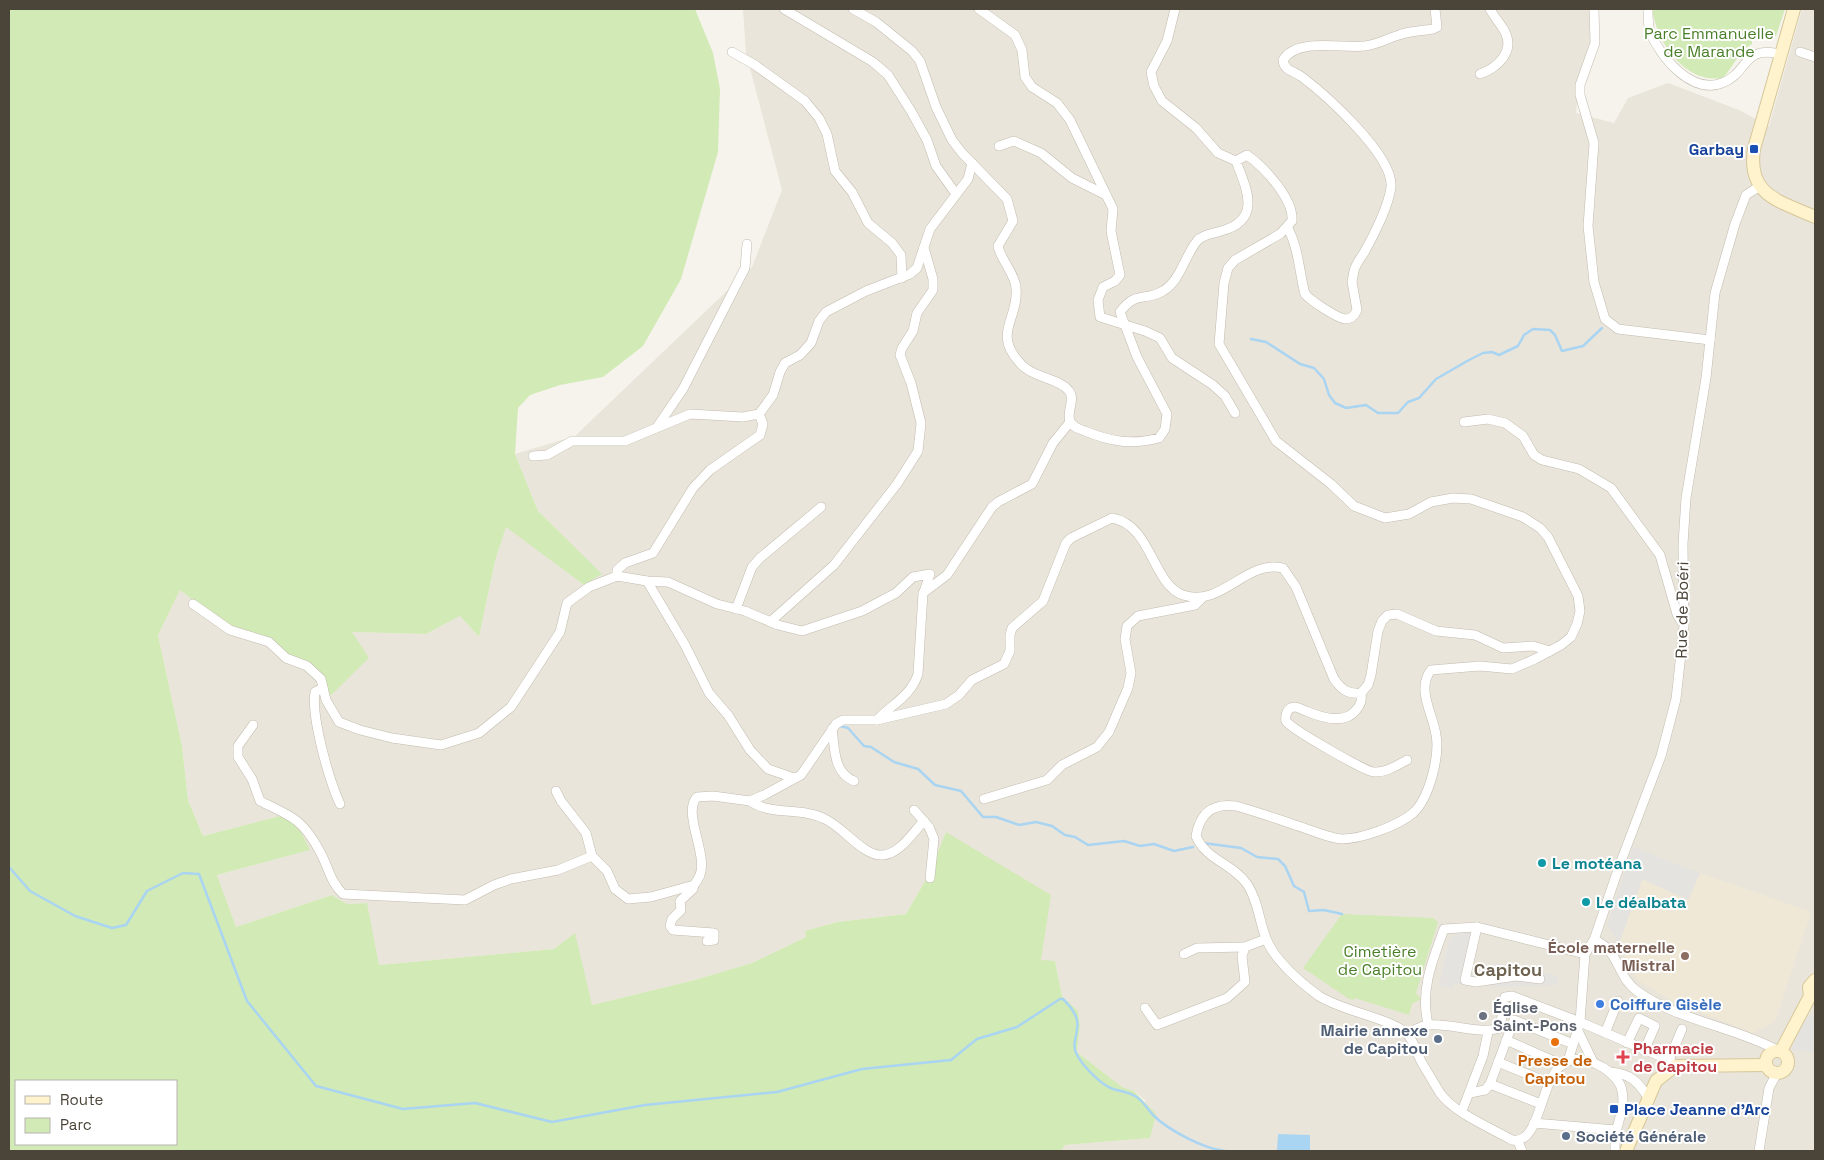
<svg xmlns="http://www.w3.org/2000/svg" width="1824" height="1160" viewBox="0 0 1824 1160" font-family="'Space Grotesk',sans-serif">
	<rect width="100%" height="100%" fill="#f6f3ec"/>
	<!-- residential -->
	<path fill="#eae5da" d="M743 9H1592L1594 23 1589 53 1580 73 1576 113 1614 123 1628 98 1668 83 1739 110 1769 126 1802 9H1815V1151H1061L1065 1145 1150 1138 1145 1100 1134 1091 1122 1087 1077 1052 1080 1026 1078 1011 1062 996 1055 961H1041L946 832 928 876 906 914 837 922 805 931 806 937 752 963 691 981 592 1005 554 949 379 965 366 903 347 904 332 895 236 927 217 875 309 850 284 815 203 836 188 800 182 746 158 635 180 590 227 627 250 632 324 679 331 696 351 632 426 634 460 616 479 637 495 561 506 526 584 585 601 574 538 511 515 454 575 436 752 267 782 190 746 53Z"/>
	<!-- education -->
	<path fill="#efe8d6" d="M1700 873 1811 912 1775 1021 1753 1033 1702 1013 1699 1004 1688 1000 1679 1005 1637 980 1619 944 1643 879 1688 900Z"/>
	<!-- green -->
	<g fill="#d2eab5" fill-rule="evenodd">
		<path d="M9 9H695L713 53 720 89 718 152 681 279 643 346 603 377 560 385 530 395 518 408 515 454 538 511 602 574 584 585 506 527 495 561 479 637 460 616 426 634 352 632 369 658 330 696 323 679 306 663 227 627 180 590 158 635 182 746 188 800 203 836 284 815 301 832 310 850 217 875 236 927 332 895 347 904 367 903 379 965 554 949 575 933 592 1005 691 981 752 963 806 937 805 931 837 922 906 914 928 876 946 832 1051 895 1041 960 1055 961 1062 996 1078 1011 1080 1026 1077 1052 1122 1087 1134 1091 1156 1114 1150 1138 1065 1145 1061 1151H9ZM16 1081H176V1144H16Z"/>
		<path d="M1652 9H1785L1776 36 1752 39V44C1739 51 1733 67 1723 78 1685 84 1657 43 1652 9Z"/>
		<path d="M1342 914 1433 918 1438 922 1416 993 1421 999 1412 1004 1409 1015 1355 998 1354 1000 1349 999 1303 968Z"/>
	</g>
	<!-- parking -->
	<g fill="#e5e3e0">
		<path d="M1633 847 1700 873 1688 900 1642 879 1619 944 1607 924Z"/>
		<path d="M1459 932 1473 933 1461 985 1454 983 1453 989 1439 986 1449 939Z"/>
		<path d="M1495 963 1559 976 1557 985 1491 987V977Z"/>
		<path d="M1815 1015V1052L1791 1050 1805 1018Z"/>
	</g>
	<!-- water -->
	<path fill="#a9d4f2" d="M1278 1134 1310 1135V1150H1277Z"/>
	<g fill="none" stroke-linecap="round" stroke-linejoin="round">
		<!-- stream -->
		<g stroke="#a9d4f2" stroke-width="2.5">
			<path d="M1251 339 1266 342 1300 364 1314 368 1324 379 1329 395 1335 403 1346 408 1366 405 1378 413H1398L1408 402 1419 398 1436 379 1469 360 1483 353 1492 352 1499 355 1518 346 1524 335 1533 329 1550 330 1555 335 1562 351 1583 346 1602 328"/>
			<path d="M840 726 848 728 864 746 871 747 894 762 918 769 935 785 961 791 983 817H996L1019 825 1036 822 1052 826 1065 835 1075 837 1088 845 1124 841 1140 846 1154 844 1174 851 1193 847"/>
			<path d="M1203 843 1241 848 1257 857 1278 859 1285 866 1294 886 1304 892 1309 911 1324 910 1342 914"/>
			<path d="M9 867 30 891 75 916 112 928 126 925 147 891 183 873 199 874 247 1001 316 1086 403 1109 475 1103 552 1122 645 1105 777 1092 862 1069 951 1060 977 1039 1017 1027 1060 999H1063C1092 1027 1067 1036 1077 1055 1083 1066 1101 1085 1113 1089 1120 1091 1128 1092 1135 1096 1143 1100 1147 1109 1153 1115 1168 1130 1204 1149 1225 1151"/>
		</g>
		<defs>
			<g id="street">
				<path d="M784 9 873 62 888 75 911 111 927 140 936 166 956 194"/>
				<path d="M853 9 876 22 912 51 920 61 936 107 952 140 962 153 1007 199 1013 221 998 246C1001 261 1015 273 1016 288 1019 319 992 333 1020 363 1032 378 1060 378 1069 391 1076 400 1066 411 1070 421 1072 427 1079 429 1085 431 1111 442 1132 445 1159 438L1165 429 1167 414 1137 357 1120 312C1137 290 1144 302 1163 291 1181 280 1184 257 1197 241 1203 234 1213 234 1221 231 1262 220 1247 190 1236 161L1247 155C1264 167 1294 199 1292 221L1280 234 1235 260 1228 268 1224 283 1219 344 1276 441 1331 484 1354 506 1385 518 1409 514 1431 502 1453 498 1471 499 1523 517 1540 528 1548 537 1578 596 1580 611 1577 624 1571 637 1561 645 1535 659 1512 669 1480 666 1431 670C1416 689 1433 714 1436 735 1440 756 1429 799 1413 813 1398 826 1361 839 1342 839 1327 838 1312 830 1298 826 1278 819 1257 812 1236 806 1214 803 1200 812 1196 836 1206 860 1232 863 1247 884 1258 900 1259 921 1266 938 1273 959 1301 983 1319 996 1342 1011 1389 1018 1406 1033 1414 1040 1417 1054 1422 1063 1428 1073 1434 1083 1440 1093 1454 1113 1491 1128 1512 1140 1552 1147 1532 1026 1604 1068 1611 1073 1621 1082 1622 1091 1625 1105 1620 1116 1617 1128 1615 1136 1615 1144 1615 1151"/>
				<path d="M979 9 1015 35 1022 50 1025 77 1032 87 1057 103 1070 120 1113 209 1111 231 1120 275 1115 281 1103 287 1098 300 1100 317 1145 331 1160 338 1172 358 1213 385 1225 396 1235 413"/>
				<path d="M1175 9 1167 41 1151 72 1154 86 1162 101 1196 128 1218 153 1236 161"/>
				<path d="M1594 9 1595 43 1580 85V95L1594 143 1588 226 1594 282 1605 319 1618 329 1710 340"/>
				<path d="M1648 9C1648 16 1648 25 1650 32 1660 57 1692 95 1722 83 1749 73 1742 45 1780 54"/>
				<path d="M732 52 755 65 805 101 819 118 827 134 835 171 852 192 868 223 892 243 901 255 902 278"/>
				<path d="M1800 52 1815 57"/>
				<path d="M1480 74C1497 68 1515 52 1505 32 1501 24 1494 17 1490 9"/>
				<path d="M999 146 1014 141 1041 153 1072 178 1106 195"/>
				<path d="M1288 228C1299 250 1299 271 1305 294 1311 301 1337 318 1345 319 1351 319 1355 315 1357 310L1352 282 1354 271C1356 263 1361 258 1365 251 1374 235 1389 205 1391 187 1394 156 1326 95 1302 77 1294 71 1284 71 1283 60 1297 37 1343 49 1365 46 1379 44 1386 39 1399 35 1409 31 1422 31 1433 29L1437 27 1435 9"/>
				<path d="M1464 422 1488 419 1505 423 1523 436 1534 455 1542 460 1579 469 1611 488 1660 555 1677 614 1681 621H1684"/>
				<path d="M657 427 683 389 745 268 747 244"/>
				<path d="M533 456 547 455 572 441H625L690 414 743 417 759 414 773 395 780 372 785 363 800 355 811 343 819 321 826 312 866 291 910 274 917 268 930 229 968 179 972 163"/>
				<path d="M617 576 647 581 668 582 717 604 745 611 778 625 802 631 862 611 896 593 913 577 930 574 924 592"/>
				<path d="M647 581 685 645 709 693 728 715 750 750 768 769 794 778"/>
				<path d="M193 604 230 630 269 642 286 658 307 666 321 679 326 700 339 722 360 730 392 738 441 745 479 733 511 707 560 632 567 603 589 587 617 576V570L625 563 653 553 693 488 710 470 760 435 763 424 759 414"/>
				<path d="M736 609 752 567 760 558 821 507"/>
				<path d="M770 622 834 565 897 484 918 451 921 423 911 383 900 355 902 348 913 331 917 313 933 290V279L924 248"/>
				<path d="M323 688 315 692C311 717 329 780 340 804"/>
				<path d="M1361 693C1362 701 1361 704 1356 710 1345 725 1320 717 1306 711 1302 710 1299 707 1295 707 1287 707 1285 715 1286 721 1291 729 1366 772 1374 772 1386 773 1397 765 1407 760"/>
				<path d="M877 720C892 704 911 696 918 674L923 593 947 575 992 507 998 502 1032 484 1053 443 1070 422"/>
				<path d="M253 725 238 746V757L252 779 260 801C290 816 302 818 319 850 328 865 330 882 343 894L465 900 494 885 511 879 558 870 592 856"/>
				<path d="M832 729C835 749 833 772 854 781"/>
				<path d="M556 791 561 801 586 833 592 856"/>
				<path d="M984 799 1047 780 1062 765 1097 747 1109 732 1128 688 1131 673 1125 639 1127 626 1138 616 1195 605 1203 597"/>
				<path d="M750 801C771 816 802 807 825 819 843 827 864 857 883 855 900 854 913 832 924 821"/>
				<path d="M914 810 929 827 934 839 930 878"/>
				<path d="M592 856 607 871 615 889 628 899 651 897 694 885C696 882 699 878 700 875 708 854 682 812 697 797L713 796 750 801 764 795 801 775 836 724 843 720H877L946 704 959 695 972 680 1004 664 1010 651V635L1012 628 1043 601 1066 543 1071 538 1112 518C1152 525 1152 584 1183 595 1222 608 1246 559 1283 568L1296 587 1334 679C1342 690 1347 694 1361 693L1368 685 1371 675 1378 631 1382 621 1388 615 1397 614 1436 631 1475 635 1503 648 1533 646 1550 651"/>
				<path d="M694 885 693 889 680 901 681 910 672 919 670 926 673 930 714 933V940L707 941"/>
				<path d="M1477 927 1465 980 1476 982 1516 976 1540 979"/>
				<path d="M1594 940C1620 950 1616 976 1637 991 1678 1021 1733 1026 1777 1050"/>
				<path d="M1184 954 1197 948 1245 947"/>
				<path d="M1145 1008 1157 1025 1227 998 1245 982 1242 956 1245 947 1266 939"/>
				<path d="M1428 1024C1420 990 1432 962 1444 929L1477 927 1585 954"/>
				<path d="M1578 1031 1593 1062"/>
				<path d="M1605 1033 1618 1001"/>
				<path d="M1407 1034C1413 1031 1422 1025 1429 1025 1452 1023 1479 1035 1500 1028L1505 997 1512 996 1580 1022 1669 1060 1675 1066"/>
				<path d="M1506 1040 1563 1065"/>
				<path d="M1627 1043 1639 1018 1655 1026 1644 1051"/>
				<path d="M1669 1060 1682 1029"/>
				<path d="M1568 1061 1580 1022 1585 954 1594 940 1620 864 1661 756 1676 699 1684 626 1683 544 1686 498 1706 378 1715 293 1735 224 1746 195 1760 186"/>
				<path d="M1498 1062 1549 1083"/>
				<path d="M1610 1072C1631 1074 1637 1081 1648 1097"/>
				<path d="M1490 1084 1541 1104"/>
				<path d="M1470 1093 1485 1090 1490 1084 1514 1020 1573 1044"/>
				<path d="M1462 1111 1483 1056 1488 1032"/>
				<path d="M1534 1123 1616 1130"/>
				<path d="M1518 1141 1522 1151"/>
				<path d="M1759 1151 1769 1088 1777 1073"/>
			</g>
			<g id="secondary">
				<path d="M1794 9 1754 149C1747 196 1780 201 1815 217"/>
				<path d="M1810 996 1809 987 1815 980"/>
				<circle cx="1777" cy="1062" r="11"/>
				<path d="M1781 1051 1810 996"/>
				<path d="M1626 1151 1656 1081 1675 1066 1766 1065"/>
			</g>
		</defs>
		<!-- street casing -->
		<use href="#street" stroke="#c2bbae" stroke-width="10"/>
		<!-- secondary casing -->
		<use href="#secondary" stroke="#d6c79b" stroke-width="14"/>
		<!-- street -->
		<use href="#street" stroke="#fff" stroke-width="9"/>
		<!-- secondary -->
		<use href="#secondary" stroke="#fff3cd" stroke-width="12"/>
	</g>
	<!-- markers -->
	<g fill="#1a4fb4" stroke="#fff" stroke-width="2">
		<rect x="1749" y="144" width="10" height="10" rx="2.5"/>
		<rect x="1609" y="1104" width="10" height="10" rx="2.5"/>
	</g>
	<g fill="#0f9aa8" stroke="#fff" stroke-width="2">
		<circle cx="1542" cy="863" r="5"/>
		<circle cx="1586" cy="902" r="5"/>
	</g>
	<circle fill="#8d6e63" stroke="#fff" stroke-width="2" cx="1685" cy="956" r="5"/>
	<circle fill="#3f7fe0" stroke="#fff" stroke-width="2" cx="1600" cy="1004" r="5"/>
	<circle fill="#6b7280" stroke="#fff" stroke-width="2" cx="1483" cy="1016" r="5"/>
	<g fill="#5c6f8a" stroke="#fff" stroke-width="2">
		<circle cx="1438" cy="1039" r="5"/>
		<circle cx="1566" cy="1136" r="5"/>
	</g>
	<circle fill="#e8710a" stroke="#fff" stroke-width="2" cx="1555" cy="1042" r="5"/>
	<path fill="#e0444e" stroke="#fff" stroke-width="2" d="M1620.5 1049.5h5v5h5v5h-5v5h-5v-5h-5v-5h5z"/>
	<g text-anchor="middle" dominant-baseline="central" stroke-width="4" stroke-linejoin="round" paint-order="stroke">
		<!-- park labels -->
		<g font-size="16" fill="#4a7f2a" stroke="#fff">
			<text x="1709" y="33">Parc Emmanuelle<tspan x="1709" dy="18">de Marande</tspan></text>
			<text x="1380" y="951">Cimetière<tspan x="1380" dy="18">de Capitou</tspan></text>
		</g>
		<!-- transit labels -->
		<g font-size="16" font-weight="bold" fill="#164399" stroke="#fff" text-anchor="end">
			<text x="1744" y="149">Garbay</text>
			<text x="1624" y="1109" text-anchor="start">Place Jeanne d'Arc</text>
		</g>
		<!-- street labels -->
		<g font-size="16" fill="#4b4439" stroke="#fff">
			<text transform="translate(1682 610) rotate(-89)">Rue de Boéri</text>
		</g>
		<!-- culture labels -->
		<g font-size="16" font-weight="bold" fill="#0d838f" stroke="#fff" text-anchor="start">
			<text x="1552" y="863">Le motéana</text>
			<text x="1596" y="902">Le déalbata</text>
		</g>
		<!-- education labels -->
		<g font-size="16" font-weight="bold" fill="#785e54" stroke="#fff" text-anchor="end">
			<text x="1675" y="947">École maternelle<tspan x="1675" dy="18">Mistral</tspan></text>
		</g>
		<!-- shop labels -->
		<g font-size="16" font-weight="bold" fill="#366cbe" stroke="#fff" text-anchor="start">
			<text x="1610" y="1004">Coiffure Gisèle</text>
		</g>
		<!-- worship labels -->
		<g font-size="16" font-weight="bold" fill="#5b616d" stroke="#fff" text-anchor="start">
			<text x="1493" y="1007">Église<tspan x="1493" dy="18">Saint-Pons</tspan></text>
		</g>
		<!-- service labels -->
		<g font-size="16" font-weight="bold" fill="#4e5e75" stroke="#fff" text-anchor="end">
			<text x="1428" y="1030">Mairie annexe<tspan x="1428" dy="18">de Capitou</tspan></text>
			<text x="1576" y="1136" text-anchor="start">Société Générale</text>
		</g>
		<!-- health labels -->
		<g font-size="16" font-weight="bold" fill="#be3a42" stroke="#fff" text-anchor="start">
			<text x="1633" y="1048">Pharmacie<tspan x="1633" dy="18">de Capitou</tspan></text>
		</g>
		<!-- food labels -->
		<g font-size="16" font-weight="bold" fill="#c56008" stroke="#fff">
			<text x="1555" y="1060">Presse de<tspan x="1555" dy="18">Capitou</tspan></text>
		</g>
		<!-- neighbourhood labels -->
		<g font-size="18" font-weight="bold" fill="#6e6250" stroke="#fff">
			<text x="1508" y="969">Capitou</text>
		</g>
	</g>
	<!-- border -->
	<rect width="1824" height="1160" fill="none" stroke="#4b4439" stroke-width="20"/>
	<!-- legend -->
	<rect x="15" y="1080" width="162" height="65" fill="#ffffff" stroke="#b7b4b0"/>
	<rect x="25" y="1096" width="25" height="8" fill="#fff3cd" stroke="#b7b4b0"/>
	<text x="60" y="1105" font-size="15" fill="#4b4439">Route</text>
	<rect x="25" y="1118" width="25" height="15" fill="#d2eab5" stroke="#b7b4b0"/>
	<text x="60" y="1130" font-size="15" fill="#4b4439">Parc</text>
</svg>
